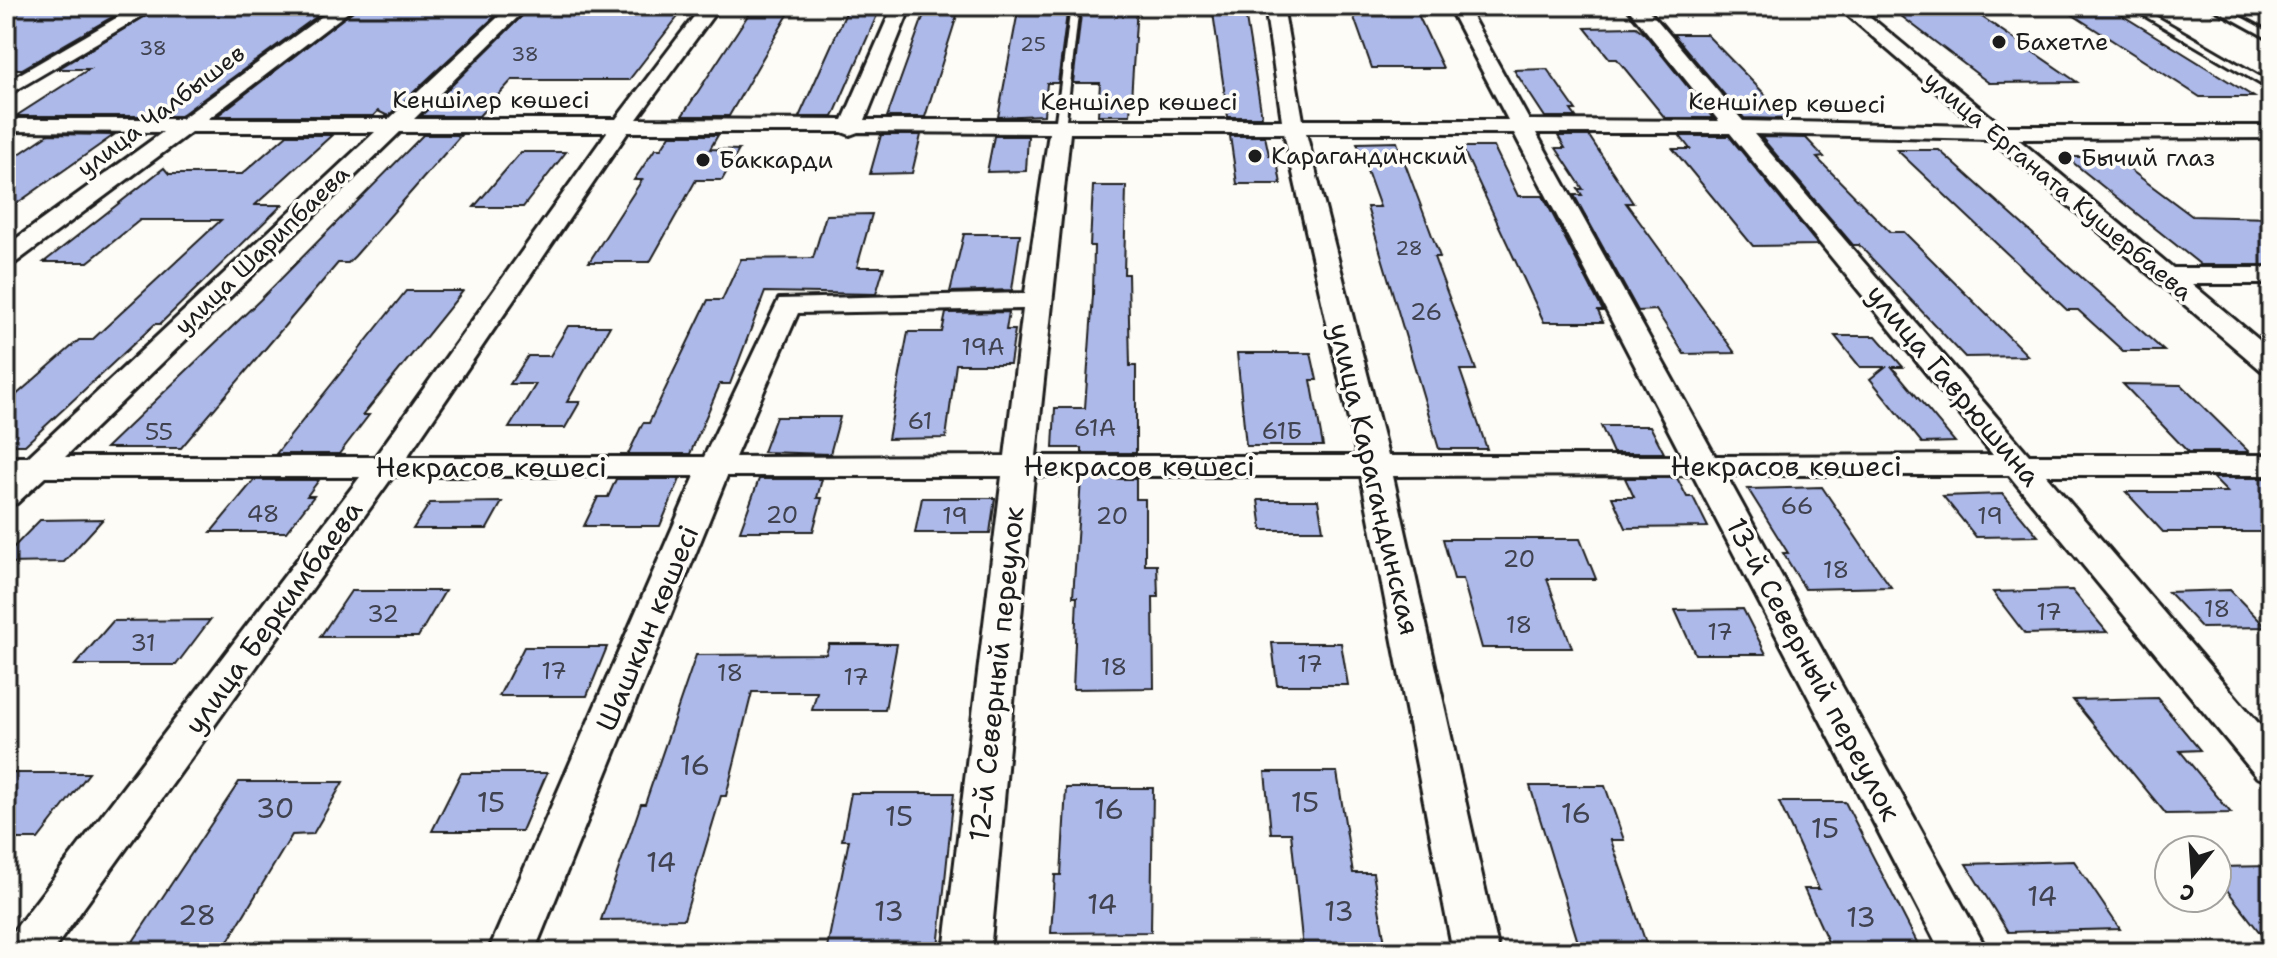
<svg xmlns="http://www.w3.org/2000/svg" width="2277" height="958" viewBox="0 0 2277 958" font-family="'Shantell Sans',sans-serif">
	<rect width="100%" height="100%" fill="#fdfcf7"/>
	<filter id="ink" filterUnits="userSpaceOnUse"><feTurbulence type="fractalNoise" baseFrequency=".0125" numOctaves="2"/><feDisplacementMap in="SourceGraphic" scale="16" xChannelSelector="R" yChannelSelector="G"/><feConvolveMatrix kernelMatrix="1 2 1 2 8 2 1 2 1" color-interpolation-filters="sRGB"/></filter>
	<g filter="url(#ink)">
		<!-- building -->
		<g fill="#adb9e9" stroke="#1c1c1c" stroke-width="2">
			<path d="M6 6H131L22 69H6Z"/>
			<path d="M162 6H331L180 116H16L89 69H58Z"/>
			<path d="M359 6H506L388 116 378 111 373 116H217Z"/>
			<path d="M532 6H681L675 14H680L629 80H512L479 116H421Z"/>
			<path d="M754 6H793L729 116H682Z"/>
			<path d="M849 6H881L833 117H799Z"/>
			<path d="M927 6H960L925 117H887Z"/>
			<path d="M1019 6H1068L1058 83H1047L1044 115 998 117Z"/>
			<path d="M1082 6H1137L1130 115H1098L1100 83H1073Z"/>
			<path d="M1212 6H1244L1262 117H1228Z"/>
			<path d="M1350 6H1414L1443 68H1372Z"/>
			<path d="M1888 6H1966L2077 82 1989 83Z"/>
			<path d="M2059 6H2107L2254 97H2200Z"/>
			<path d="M1636 27 1645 34 1713 118H1665L1617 59H1610L1585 28Z"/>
			<path d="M1673 34H1706L1789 119 1744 118Z"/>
			<path d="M1547 69 1576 110H1571L1576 117H1545L1514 70Z"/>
			<path d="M49 134 114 135 6 211V163Z"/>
			<path d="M287 135H332L255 205H282L160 324H155L25 445H6V404L79 340H92L221 220H140L88 262H44L164 168 169 174H242Z"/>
			<path d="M423 135H461L355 256 348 263H338L181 448H106L260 300Z"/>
			<path d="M670 135H718L710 149 739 150 722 180H696L650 262H589L642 180H634L655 149H661Z"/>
			<path d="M881 135H921L912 173 870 174Z"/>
			<path d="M994 136H1028L1026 171 987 172Z"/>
			<path d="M1230 136H1265L1269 155H1276L1281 184H1237Z"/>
			<path d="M1558 136H1589L1633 203H1626L1735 353 1684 354 1656 310 1638 311 1574 195H1582L1578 189H1583L1556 148H1565Z"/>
			<path d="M1680 136H1729L1818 245 1753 246 1673 149H1690Z"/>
			<path d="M1761 137 1806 138 1824 157 1817 158 1890 232H1904L2028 356 1965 357 1859 245H1853Z"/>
			<path d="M1397 142 1440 257H1434L1476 370H1460L1487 449H1439L1367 207H1380L1357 143Z"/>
			<path d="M1462 147H1494L1518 196H1543L1603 311H1598L1603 322H1544Z"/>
			<path d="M1897 150H1939L2164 351H2123L2078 310H2067Z"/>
			<path d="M521 152H566L523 207H474Z"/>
			<path d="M2066 157H2113L2192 216 2271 218V265H2201Z"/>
			<path d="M1093 186H1126L1124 274H1128L1130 366H1136V453H1082V448H1053L1055 408H1085L1093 295 1094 246H1090Z"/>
			<path d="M872 214 857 267H884L876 294 765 292 730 384H720L690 454H628L643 423H649L708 300H722L741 259 813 258 826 215Z"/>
			<path d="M964 234H1020L1012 290 950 292Z"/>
			<path d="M406 291H463L363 415H369L339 454H276Z"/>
			<path d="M1009 312 1006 330H1015L1010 364H956L946 438 888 439 908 332H942L946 313Z"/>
			<path d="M568 326H610L567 402H580L565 428H509L536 384H510L528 356H550Z"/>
			<path d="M1835 336H1876L1903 367H1892L1955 442 1922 443 1870 379 1885 367H1860Z"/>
			<path d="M1237 353H1311L1317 380H1311L1323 446H1246Z"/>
			<path d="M2123 384 2181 385 2249 452H2188Z"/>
			<path d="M776 417H840L830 454 763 452Z"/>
			<path d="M1601 426H1650L1664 453H1613Z"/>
			<path d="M1625 478H1677L1687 497H1693L1708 527 1626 528 1612 497H1634Z"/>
			<path d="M2213 478H2271V532H2163L2126 492H2227Z"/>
			<path d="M616 479H680L660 526H584L598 497H608Z"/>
			<path d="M759 479H822L817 498H822L813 531H740Z"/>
			<path d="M1081 479H1136V499H1145V565H1157L1158 597H1153L1154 688 1073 689 1077 597H1073Z"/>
			<path d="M254 480H319L307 496H314L286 532H211Z"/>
			<path d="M1822 487 1866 552 1891 587 1805 589 1783 553H1788L1748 489Z"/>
			<path d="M2003 494 2038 536 1976 537 1943 496Z"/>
			<path d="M922 498H995L990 533H915Z"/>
			<path d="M1258 500H1318L1323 530H1262Z"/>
			<path d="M502 502 487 529H413L430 503Z"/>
			<path d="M103 519 64 562 6 563V555L40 520Z"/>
			<path d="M1443 539H1580L1596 579H1547L1572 648H1482L1463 579H1454Z"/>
			<path d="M2072 590 2107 632 2025 634 1993 592Z"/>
			<path d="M2230 590 2266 627 2202 628 2168 592Z"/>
			<path d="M351 591H445L418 637H320Z"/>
			<path d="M1743 609 1766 654H1695L1675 610Z"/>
			<path d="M210 620 176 665H75L113 621Z"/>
			<path d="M1272 643H1341L1348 685H1277Z"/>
			<path d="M829 644H897L885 710H812L817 692H752L726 796H721L684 919 601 920 641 804H645L696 655 826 654Z"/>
			<path d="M524 647H607L587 696H499Z"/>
			<path d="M2157 698 2200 750 2180 751 2231 813 2166 814 2073 700Z"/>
			<path d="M1265 772H1337L1353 873H1373L1386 949H1303L1291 833H1271Z"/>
			<path d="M6 773H89L38 839H6Z"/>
			<path d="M461 773H547L522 831H432Z"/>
			<path d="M239 782H343L313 834 292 835 225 946H130Z"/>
			<path d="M1530 786H1605L1624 840H1611L1649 952H1581Z"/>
			<path d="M1066 788H1153L1151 932 1051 933 1055 875H1061Z"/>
			<path d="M851 793H954L938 948H827L849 840H842Z"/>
			<path d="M1779 802H1845L1919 946H1830L1804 889H1819Z"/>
			<path d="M2074 861 2120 929 2008 932 1966 864Z"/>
			<path d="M2271 866V947L2217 877V867Z"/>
		</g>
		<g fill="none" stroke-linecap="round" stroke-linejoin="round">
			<defs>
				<g id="lane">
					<path d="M1071 6H1079L1065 128 1060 131 1055 128Z"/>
					<path d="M2128 6H2138L2271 83V90Z"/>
					<path d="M2209 6H2220L2271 33V40Z"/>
				</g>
				<g id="street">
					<path d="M137 6H159L6 96V82Z"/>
					<path d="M336 6H356L208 119H389L510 6H529L414 119H616L702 6H720L637 119 843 120 893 6H911L865 120H1282L1265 6H1283L1303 120H1508L1448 6H1466L1529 120 1719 121 1626 6H1645L1743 121 1976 126 1837 6H1857L2002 126H2271V138L2018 139 2173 268H2271V284H2192L2271 350V373L2261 370 1991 139 1754 134 2029 455H2271V475H2046L2271 738V782L2257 777 2009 475H1726L1988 952H1941L1693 475 1393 476 1499 952H1453L1361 476H1034L990 952H944L1002 476H727L534 952H488L695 476H393L52 952H6L9 937 360 477H45L17 503 6 506V457H28L375 132H191L15 263 6 266V246L163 132 6 131V119H181ZM400 132H607L375 457H65ZM628 132H842L850 135 858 132 1049 133 1025 293 779 299 704 457H407ZM1070 133H1284L1357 456H1036ZM1306 133H1514L1682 456H1388ZM1536 133H1730L1993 455 1715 456ZM1023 309 1005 456 735 457 798 313Z"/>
				</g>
			</defs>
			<!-- lane casing -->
			<use href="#lane" stroke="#1c1c1c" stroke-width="6"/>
			<!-- street casing -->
			<use href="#street" stroke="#1c1c1c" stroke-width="6"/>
			<!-- lane -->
			<use href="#lane" fill="#fdfcf7" fill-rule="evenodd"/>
			<!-- street -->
			<use href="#street" fill="#fdfcf7" fill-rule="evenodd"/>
		</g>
	</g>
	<!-- markers -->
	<g fill="#1c1c1c" stroke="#fdfcf7" stroke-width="3">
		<circle cx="1999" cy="42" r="8"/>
		<circle cx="1255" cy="156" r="8"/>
		<circle cx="2065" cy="158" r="8"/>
		<circle cx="703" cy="160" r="8"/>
	</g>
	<g text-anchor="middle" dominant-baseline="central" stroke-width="7" stroke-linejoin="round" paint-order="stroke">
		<!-- far-number labels -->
		<g font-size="20" fill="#40434f">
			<text x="1033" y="44">25</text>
			<text x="153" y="48">38</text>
			<text x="525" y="54">38</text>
			<text x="1409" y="248">28</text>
		</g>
		<!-- far-poi labels -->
		<g font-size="24" fill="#1c1c1c" stroke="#fdfcf7" text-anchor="start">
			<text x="2015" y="42">Бахетле</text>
			<text x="1271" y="156">Карагандинский</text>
			<text x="2081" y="158">Бычий глаз</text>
			<text x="719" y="160">Баккарди</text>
		</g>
		<!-- far-street labels -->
		<g font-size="24" fill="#1c1c1c" stroke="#fdfcf7">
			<text x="491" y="100">Кеншілер көшесі</text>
			<text x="1139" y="102">Кеншілер көшесі</text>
			<text transform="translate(1787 103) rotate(1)">Кеншілер көшесі</text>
			<text transform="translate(161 111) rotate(-37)">улица Чалбышев</text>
			<text transform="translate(2058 186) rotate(40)">улица Ерганата Кушербаева</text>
			<text transform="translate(262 250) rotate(-44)">улица Шарипбаева</text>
		</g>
		<!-- number labels -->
		<g font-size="24" fill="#40434f">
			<text x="1426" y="312">26</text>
			<text x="983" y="347">19А</text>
			<text x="920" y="421">61</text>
			<text x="1095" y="428">61А</text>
			<text x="1282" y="431">61Б</text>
			<text x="159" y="432">55</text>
			<text x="1797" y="506">66</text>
			<text x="263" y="514">48</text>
			<text x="782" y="515">20</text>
			<text x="955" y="516">19</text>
			<text x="1112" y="516">20</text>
			<text x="1990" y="516">19</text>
			<text x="1519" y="559">20</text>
			<text x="1836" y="570">18</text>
			<text x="2217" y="609">18</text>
			<text x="2049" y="612">17</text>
			<text x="383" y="614">32</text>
			<text x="1519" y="625">18</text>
			<text x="1720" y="632">17</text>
			<text x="143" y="643">31</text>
			<text x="1310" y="664">17</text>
			<text x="1114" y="667">18</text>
			<text x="554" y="671">17</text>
			<text x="730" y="673">18</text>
			<text x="856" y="677">17</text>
		</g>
		<!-- street labels -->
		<g font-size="28" fill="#1c1c1c" stroke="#fdfcf7">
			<text transform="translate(1954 385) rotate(50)">улица Гаврюшина</text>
			<text x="1139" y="466">Некрасов көшесі</text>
			<text x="1786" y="466">Некрасов көшесі</text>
			<text x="491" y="467">Некрасов көшесі</text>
			<text transform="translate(1375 479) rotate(77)">улица Карагандинская</text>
			<text transform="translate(273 617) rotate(-54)">улица Беркимбаева</text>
			<text transform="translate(647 628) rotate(-67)">Шашкин көшесі</text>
			<text transform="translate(1814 669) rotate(62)">13-й Северный переулок</text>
			<text transform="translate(996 674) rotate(-84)">12-й Северный переулок</text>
		</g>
		<!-- near-number labels -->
		<g font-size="28" fill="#40434f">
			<text x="695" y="765">16</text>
			<text x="491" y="802">15</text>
			<text x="1305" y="802">15</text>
			<text x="275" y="808">30</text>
			<text x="1109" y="809">16</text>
			<text x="1576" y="813">16</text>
			<text x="899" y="816">15</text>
			<text x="1825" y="828">15</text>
			<text x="661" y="862">14</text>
			<text x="2042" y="896">14</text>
			<text x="1102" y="904">14</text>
			<text x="889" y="911">13</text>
			<text x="1339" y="911">13</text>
			<text x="197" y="915">28</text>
			<text x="1861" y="917">13</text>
		</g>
	</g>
	<!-- margin -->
	<rect width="2277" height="958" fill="none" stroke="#fdfcf7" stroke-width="32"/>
	<rect x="16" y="16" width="2245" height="926" fill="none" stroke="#1c1c1c" stroke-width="3" filter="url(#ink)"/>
	<!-- north arrow -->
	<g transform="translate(2193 874) rotate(197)"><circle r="38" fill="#fdfcf7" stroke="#a3a29f" stroke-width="2"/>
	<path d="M0-6L14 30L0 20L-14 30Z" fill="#1c1c1c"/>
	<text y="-12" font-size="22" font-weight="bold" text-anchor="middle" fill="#1c1c1c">С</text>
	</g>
</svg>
